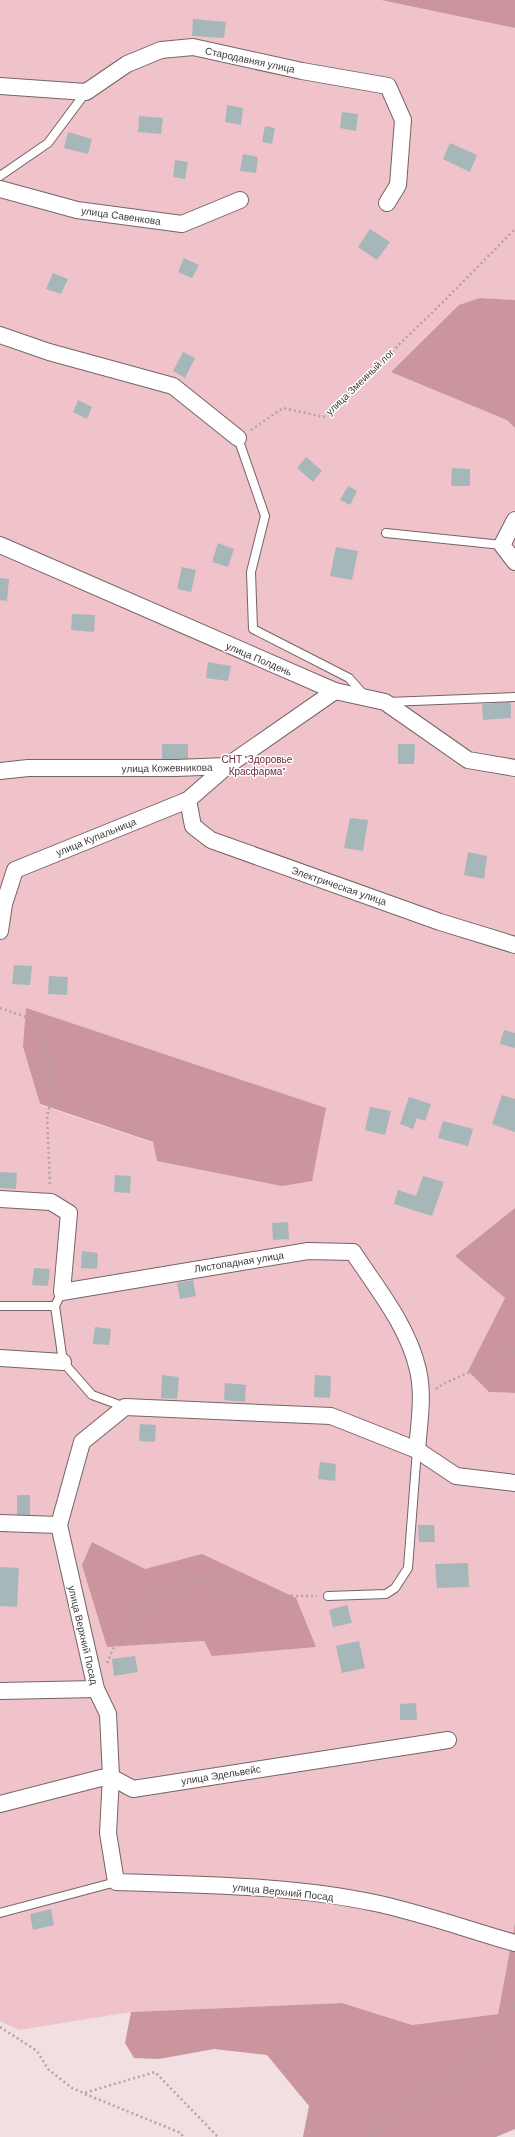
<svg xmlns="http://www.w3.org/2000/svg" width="515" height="2137" viewBox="0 0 515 2137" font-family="'DM Sans',sans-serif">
	<rect width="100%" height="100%" fill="#f1dfe1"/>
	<!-- green -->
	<path fill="#f0c2c9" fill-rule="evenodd" d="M0 0H381L515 28V300L480 298 507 420 515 428V1208L455 1256 505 1298 468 1371 489 1392 515 1393V1923L498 2014 412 2025 342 2003 131 2012 19 2030 0 2021ZM23 1047 282 1186 40 1105ZM92 1542 145 1569 316 1646 204 1641 107 1647Z"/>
	<!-- forest -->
	<g fill="#ca959d">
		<path d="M381 0H515V28Z"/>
		<path d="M480 298 515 300V428L507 420 391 372 459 305Z"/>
		<path d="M26 1008 326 1108 312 1181 282 1186 157 1161 153 1142 40 1104 23 1047Z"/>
		<path d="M515 1208V1393L489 1392 468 1371 505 1298 455 1256Z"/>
		<path d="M92 1542 145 1569 202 1554 296 1598 316 1647 212 1656 204 1641 107 1647 82 1565Z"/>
		<path d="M515 1923V2129L496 2137H303L309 2106 267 2055 214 2049 159 2059 134 2058 125 2043 131 2012 342 2003 412 2025 498 2014Z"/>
	</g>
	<!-- building -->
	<g fill="#a6b7b9">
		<path d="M193 19 226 22 224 38 192 36Z"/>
		<path d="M227 105 243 108 241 125 225 122Z"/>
		<path d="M342 112 358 114 356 131 340 128Z"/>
		<path d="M139 116 163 118 161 134 138 132Z"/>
		<path d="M265 126 275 128 272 144 262 142Z"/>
		<path d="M68 132 92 139 88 154 64 148Z"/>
		<path d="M450 143 477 155 470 172 443 159Z"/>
		<path d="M243 154 258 157 256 173 240 171Z"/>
		<path d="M175 160 188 162 185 179 173 177Z"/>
		<path d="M370 229 390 242 377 260 358 247Z"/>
		<path d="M184 258 199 265 192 278 178 272Z"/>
		<path d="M53 273 68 279 61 294 46 289Z"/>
		<path d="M183 352 195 358 185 378 173 371Z"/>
		<path d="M78 400 92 407 87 419 73 412Z"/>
		<path d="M306 457 322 471 313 482 297 468Z"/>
		<path d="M452 468 470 469V486H451Z"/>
		<path d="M348 486 357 491 350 505 340 500Z"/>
		<path d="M218 543 234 549 228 567 212 562Z"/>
		<path d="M336 547 358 551 352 580 330 576Z"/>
		<path d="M182 567 196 570 191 592 177 589Z"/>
		<path d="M0 578 9 579 7 601 0 600Z"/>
		<path d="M72 614 95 615 94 632 71 630Z"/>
		<path d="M208 662 231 666 228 681 206 678Z"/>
		<path d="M511 702V718L483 720 482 704Z"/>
		<rect x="162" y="744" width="26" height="16"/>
		<path d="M398 744H415L414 764H398Z"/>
		<path d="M350 818 368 820 363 851 344 848Z"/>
		<path d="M468 852 487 856 484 879 464 875Z"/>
		<path d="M14 965 32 966 30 985 12 984Z"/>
		<path d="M49 976 68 977 67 995 48 994Z"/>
		<path d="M504 1030 515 1033V1048L500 1044Z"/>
		<path d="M502 1095 515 1099V1132L492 1124Z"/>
		<path d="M409 1097 431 1104 425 1121 417 1118 413 1129 400 1124Z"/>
		<path d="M370 1107 391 1111 385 1135 365 1130Z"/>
		<path d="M443 1121 473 1129 468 1146 438 1138Z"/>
		<path d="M0 1172 17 1173 16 1189 0 1188Z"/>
		<path d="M115 1175 131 1176 130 1193 114 1192Z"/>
		<path d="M423 1176 444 1182 432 1216 394 1204 398 1190 416 1196Z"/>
		<path d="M288 1222 289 1239 273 1240 272 1223Z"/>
		<path d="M82 1251 98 1253 97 1269 81 1268Z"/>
		<path d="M34 1268 50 1269 48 1286 32 1285Z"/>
		<path d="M193 1280 196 1296 180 1299 177 1283Z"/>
		<path d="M95 1327 111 1329 109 1345 93 1344Z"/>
		<path d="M162 1375 179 1377 177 1399 161 1398Z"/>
		<path d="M315 1375 331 1376 330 1398 314 1397Z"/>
		<path d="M225 1383 246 1385 245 1402 224 1400Z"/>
		<path d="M140 1424 156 1425 155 1442 139 1441Z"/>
		<path d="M320 1462 336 1464 335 1481 318 1479Z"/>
		<rect x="17" y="1495" width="13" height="23"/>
		<path d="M418 1525H434L435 1542H419Z"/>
		<path d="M468 1563 469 1587 437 1588 435 1564Z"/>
		<path d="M0 1567 19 1568 17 1607 0 1606Z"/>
		<path d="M347 1605 352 1623 333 1627 329 1610Z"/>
		<path d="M359 1641 365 1668 342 1673 336 1646Z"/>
		<path d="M135 1656 138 1672 114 1676 112 1659Z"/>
		<path d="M416 1703 417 1720H400V1704Z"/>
		<path d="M51 1909 54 1925 33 1930 30 1914Z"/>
	</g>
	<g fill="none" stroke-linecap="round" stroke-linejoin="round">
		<defs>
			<g id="lane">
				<path d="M0 176 48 143 86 92"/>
				<path d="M238 438 265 516 251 572 253 629 349 678 364 695"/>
				<path d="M386 533 502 545"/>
				<path d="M388 702 515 697"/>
				<path d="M62 1292 55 1306 63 1362 92 1395 125 1407"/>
				<path d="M0 1306H55"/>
				<path d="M328 1596 386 1594 395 1588 408 1568 417 1450"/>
				<path d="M0 1913 116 1882"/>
			</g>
			<g id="street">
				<path d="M0 86 86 92 127 64 161 50 193 47 302 71 388 86 403 120 398 185 387 203"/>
				<path d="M0 189 77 210 182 224 240 200"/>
				<path d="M0 335 49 352 173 386 238 438"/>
				<path d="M515 520 502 545 515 562"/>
				<path d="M0 545 335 691 385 702 468 760 515 768"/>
				<path d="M0 771 28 768H176L227 766 335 691"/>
				<path d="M188 800 193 826 211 840 440 922 515 945"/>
				<path d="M0 931 4 904 15 870 188 800 227 766"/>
				<path d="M0 1199 51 1202 69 1213 62 1292 308 1251 353 1252C378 1290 408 1326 418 1370 424 1396 419 1424 417 1450"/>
				<path d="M0 1358 63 1362"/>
				<path d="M515 1483 456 1476 417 1450 331 1416 125 1407 82 1442 59 1525 96 1689 108 1714 111 1777 108 1833 116 1882C202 1885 291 1885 375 1903 422 1913 469 1930 515 1943"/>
				<path d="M0 1523 59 1525"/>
				<path d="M0 1691 96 1689"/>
				<path d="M0 1804 101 1778 111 1777 133 1789 448 1740"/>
			</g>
		</defs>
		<!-- lane casing -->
		<use href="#lane" stroke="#746567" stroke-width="10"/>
		<!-- street casing -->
		<use href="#street" stroke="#746567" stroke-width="18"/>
		<!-- path -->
		<g stroke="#b2a4a5" stroke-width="2.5" stroke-dasharray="2 3" stroke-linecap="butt">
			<path d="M251 430 283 408 324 417 443 302 515 229"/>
			<path d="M0 1008 41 1022 53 1091 47 1117 50 1186"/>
			<path d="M436 1389 445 1383 515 1352"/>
			<path d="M107 1663 114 1647 154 1595 196 1579 269 1596H317"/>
			<path d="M0 2027 37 2051 48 2069 72 2088 84 2093 155 2072 218 2137"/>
			<path d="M85 2094 181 2133 183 2137"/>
			<path d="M371 2137 388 2118 443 2085 486 2046 513 2009 515 2001"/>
		</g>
		<!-- lane -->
		<use href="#lane" stroke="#fff" stroke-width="8"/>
		<!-- street -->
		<use href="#street" stroke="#fff" stroke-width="16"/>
	</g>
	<g text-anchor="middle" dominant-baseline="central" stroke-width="3" stroke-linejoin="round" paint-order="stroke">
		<!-- street labels -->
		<g font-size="10" fill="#40393a" stroke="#fff">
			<text transform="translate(250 60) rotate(12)">Стародавняя улица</text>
			<text transform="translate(121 216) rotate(8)">улица Савенкова</text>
			<text transform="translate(360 382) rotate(-44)">улица Змеиный лог</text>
			<text transform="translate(259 659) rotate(23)">улица Полдень</text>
			<text transform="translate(167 768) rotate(-1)">улица Кожевникова</text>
			<text transform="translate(96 837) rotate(-22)">улица Купальница</text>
			<text transform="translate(339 886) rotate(19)">Электрическая улица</text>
			<text transform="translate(239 1262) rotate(-9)">Листопадная улица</text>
			<text transform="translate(83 1635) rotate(77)">улица Верхний Посад</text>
			<text transform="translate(221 1775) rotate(-9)">улица Эдельвейс</text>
			<text transform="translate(283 1892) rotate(6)">улица Верхний Посад</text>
		</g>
		<!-- park labels -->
		<g font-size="10" fill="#6b2939" stroke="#fff">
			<text x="257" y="759">СНТ "Здоровье<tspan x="257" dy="12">Красфарма"</tspan></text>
		</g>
	</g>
</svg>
